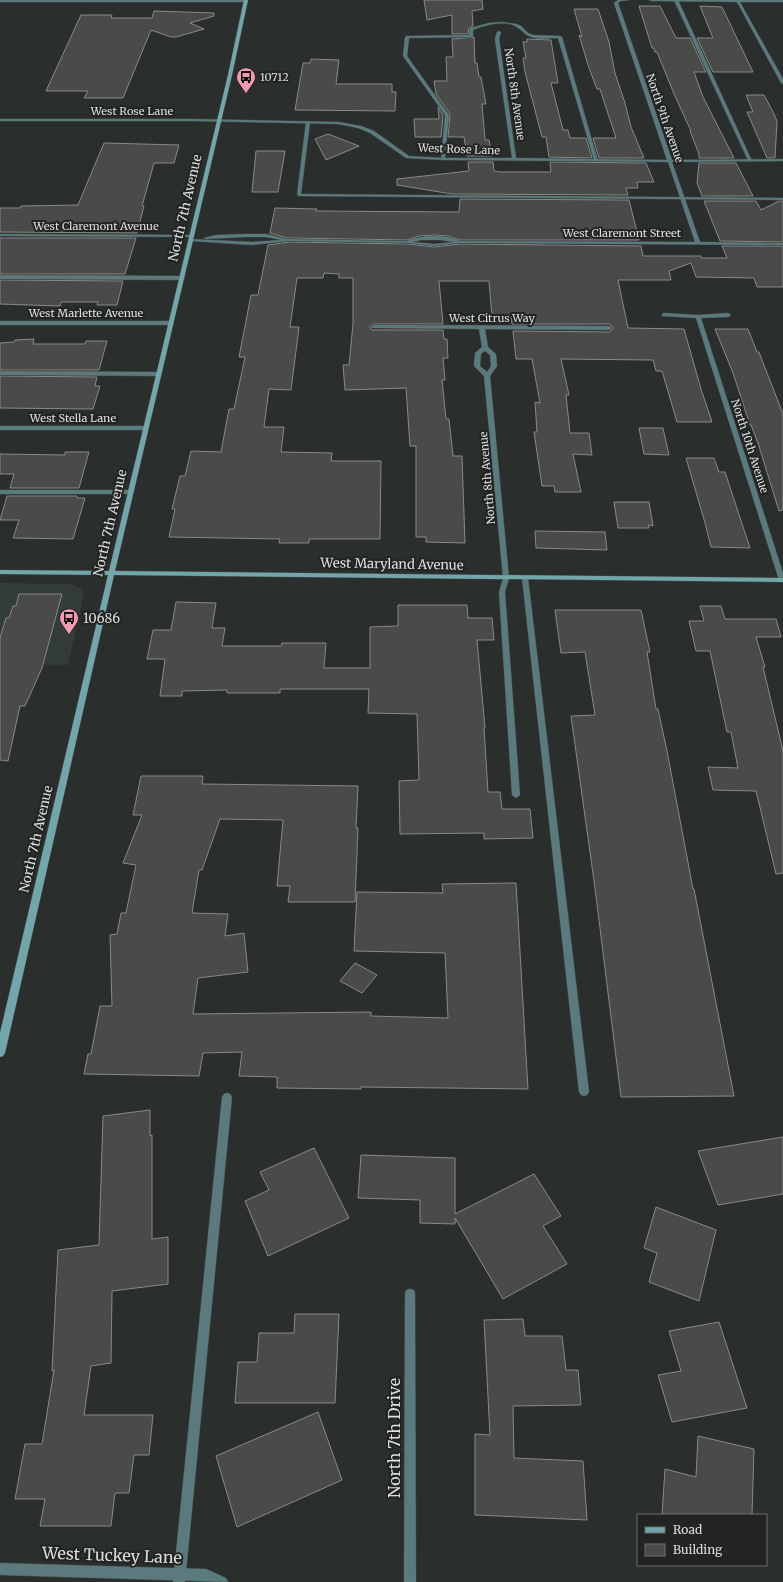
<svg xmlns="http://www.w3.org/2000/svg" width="783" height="1582" viewBox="0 0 783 1582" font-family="Merriweather,serif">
	<rect width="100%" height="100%" fill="#2a2e2c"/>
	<!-- built -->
	<path fill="#333c39" d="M0 583 70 584 82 589 84 594 68 665 0 664Z"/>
	<!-- building -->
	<g fill="#4a4b49" stroke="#888a87">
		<path d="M424 0H482L483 9 472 11 473 26 469 28 468 34H452V15L427 20Z"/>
		<path d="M639 6H660L676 38H690L706 72H694L703 97 734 158H699V154L690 131H691L674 94 657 52H655L654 48H652Z"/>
		<path d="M700 6 722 7 753 72H713L697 38H713Z"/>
		<path d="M574 9H598L609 42 615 73 625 103 631 127 644 158H599L593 138H616L600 89H597L589 68 579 35 582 37Z"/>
		<path d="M154 11 214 13V16L190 23 204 29 176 37H171L151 30 123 98H84L88 91H46L81 15H112L111 18H152Z"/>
		<path d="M474 37 475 63H477L479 77H481L486 104H482L485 140H489L492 156H467L464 137H448L450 114 436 94 434 81H447L446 57H453L452 39Z"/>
		<path d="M527 39 551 40 558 83H551L563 130H568L570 138H586L592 158 549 157 546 137H542L525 72 523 58H526L523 42H527Z"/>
		<path d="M311 59 339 60 336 84H392V92H396L395 111 295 110 303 63H310Z"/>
		<path d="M746 95H764L773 112 777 121 775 158H767L747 112H753Z"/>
		<path d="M438 107 443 115 441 137H415L414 119H439Z"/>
		<path d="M328 134 359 146 326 160 315 139Z"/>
		<path d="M104 143 179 145 174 163H154L142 206H144L137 233 0 232V208H20L21 206 78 205Z"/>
		<path d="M256 151H285L278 192H252Z"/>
		<path d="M468 162H493L494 171 501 172H551L550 162 646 163 654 182H637L638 188H626L628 195 452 194 397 185V179L469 171Z"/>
		<path d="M699 163H736L753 196H702L697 183Z"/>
		<path d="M460 199 629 200 639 240H460L448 236 434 235 419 236 407 240 287 238 270 233 275 208 317 209 316 211 459 212Z"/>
		<path d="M704 201H756L761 210 779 201H783V242L720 241Z"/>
		<path d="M0 238H136L125 274H0Z"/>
		<path d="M289 242 408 244 434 247 460 244 641 246 643 256H701V258H727L722 246H783V287H757L754 278 696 277 691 263 669 271 671 280H618L628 328 684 329 701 389 712 422H677L662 371H656L653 360 561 359 569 395H566L570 433H589L592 455 573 454 581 492H555L554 486H542L534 432H537L535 402 540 403 532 359H516L513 331 609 332 613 329V327L609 324H512L511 317H492L489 281H439L443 324H374L370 326V328L372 330H443L444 339H447L448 358H443L445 380H442L446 419H449L453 456H462L465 543 426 542V537H416V446H410L406 388 345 390 343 365H349L353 324V278H339V274L324 273 323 278H297L290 327H299L291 390 269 389 264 427H284L281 452 332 453 331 461H381L380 539H309V543H279L280 539 169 537 175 509H172L180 476H185L191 451 221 452 229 409H234L245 357H239L251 295H258L268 245Z"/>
		<path d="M0 280 123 281 117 305H97L98 302H61L60 306 0 304Z"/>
		<path d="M715 329H748L757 352H759L767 373 783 414V510L779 511 758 443 751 425H750L733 373Z"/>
		<path d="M34 339 33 344H85L86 341H107L99 370H0V343L14 342 15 340Z"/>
		<path d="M0 376 97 377 95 386H100L93 409 0 408Z"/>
		<path d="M639 428H663L669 455 644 454Z"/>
		<path d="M65 452H89L79 488H10L14 474H0V454L65 455Z"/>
		<path d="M686 458H714L719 472H725L750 548 711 547 705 523Z"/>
		<path d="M7 496H77V498H85L73 539 13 538 19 520H0Z"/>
		<path d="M614 502H649L653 526 648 525 649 528H618Z"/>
		<path d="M535 531 605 532 607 550 536 548Z"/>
		<path d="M19 594H62L42 668 25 706H20L8 761 0 760V638L6 618H9L13 606H16Z"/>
		<path d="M176 602 216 603 212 628H225L222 646H281L282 643H326L324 668H370V627L398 626V605H467L468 618H492L494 640H477L485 728H484L488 792H500L502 809H530L533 838 484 839V833L400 834 399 781 419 780 417 714 368 713 369 689H280V693H227V690L182 691V696H160L165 659H147L153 630H171Z"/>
		<path d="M700 606H721L725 619H776L781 637H756L765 667H763L783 751V873L776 874 756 791 713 790 708 767 738 768 731 732H727L710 651H696L689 621H704Z"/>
		<path d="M555 610H641L650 652H647L656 709H658L667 751 693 889H694L734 1096 621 1097 595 888 571 716 595 715 585 652 561 653Z"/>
		<path d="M141 776H203L202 784 358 786 356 828H358L355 902H288L290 886H277L283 820 220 819 202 870H199L192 913 228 914 225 936 244 933 248 972 198 978 193 1014 371 1012V1016L448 1018 445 953 354 951 357 892 443 893 442 884 516 883 528 1089 361 1087V1089L277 1088V1077L239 1076 242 1052 203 1053 199 1076 84 1074 88 1054H91L100 1006H112L110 935 117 934 121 913H126L136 865 123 863 142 815H133Z"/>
		<path d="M355 963 377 975 362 993 340 981Z"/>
		<path d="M150 1110V1136L152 1135V1239L168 1237V1284L112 1291 111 1363 91 1366 84 1415H153L149 1455H134L129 1493H115L111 1526H40L45 1499H15L25 1444H42L54 1370 52 1371 58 1250 99 1245 103 1116Z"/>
		<path d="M783 1137V1194L718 1205 698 1151Z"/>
		<path d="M314 1148 349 1218 268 1256 245 1201 269 1190 260 1172Z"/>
		<path d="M361 1155 455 1158V1214L534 1174 561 1216 543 1226 567 1264 503 1299 455 1218V1224L420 1223V1200L358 1198Z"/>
		<path d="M656 1207 716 1230 699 1301 649 1282 657 1253 644 1248Z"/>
		<path d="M295 1314H339L335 1403H235L238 1362H257L259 1333H294Z"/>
		<path d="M523 1319 525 1336H562L566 1370H578L581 1405 513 1406 514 1458 583 1461 587 1520 475 1515V1434L490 1435 484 1320Z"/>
		<path d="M719 1322 747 1408 672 1422 658 1375 681 1371 669 1331Z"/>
		<path d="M318 1412 342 1480 237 1527 216 1456Z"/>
		<path d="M698 1436 754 1449 752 1515H662L665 1469 696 1477Z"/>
	</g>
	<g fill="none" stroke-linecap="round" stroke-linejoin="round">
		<defs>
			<g id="lane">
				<path d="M674 0H678L752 161 748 160Z"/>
				<path d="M502 22 516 24 521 26 528 33 533 35 560 36 562 37 598 161 594 160 558 38C549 38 540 40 531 37 525 35 523 31 518 28 507 19 485 25 473 30V36L471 37 409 38 407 56 449 115 445 159 443 160 441 159 445 115 403 56 405 37 407 36 469 35 470 28 489 23Z"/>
				<path d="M308 121 310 122 301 194 783 198V200L299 196 297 195 306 122Z"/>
				<path d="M0 275 182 276 185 278 182 280 0 279Z"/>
				<path d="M0 371 159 372 162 374 159 376 0 375Z"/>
				<path d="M0 490H131L134 492 131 494H0Z"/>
				<path d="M504 576H508L509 578 505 592 520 795 516 798 512 795 499 592Z"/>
				<path d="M523 576H527L528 578 589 1092 587 1095 584 1096 581 1095 579 1092 522 578Z"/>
				<path d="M227 1093 230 1094 232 1097 185 1582H173L222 1097 224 1094Z"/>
			</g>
			<g id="street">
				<path d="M0 0H246L248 1 246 2H0Z"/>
				<path d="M618 0H630L621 1 618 3 672 160 783 159V161L672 162 700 242 783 243V245L460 243 434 246 408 243 289 241 252 245 191 241H189V239L252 242 282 240 266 237H246L206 239 204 238 216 235 246 234H266L287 239 407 241C422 235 445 234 460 241L695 242 668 162 443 160 406 158 370 133 358 128 338 124 193 121H0V119H193L338 122 361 126 374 131 409 156 443 158H512L495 39 497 32 499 31 501 32 499 39 516 158 667 160 614 3ZM421 240H440L454 242 434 244 413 242Z"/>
				<path d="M649 0H783V2H740L783 79V84L781 83 737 2 651 1Z"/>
				<path d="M0 234 192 235 194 236 192 237 0 236Z"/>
				<path d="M664 313 698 315 728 313 731 315 728 317 701 318 783 573V582H780L779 580 696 318 662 316V314Z"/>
				<path d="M0 321H171L174 323 171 325H0Z"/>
				<path d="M374 325 609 326 612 328 609 330 485 329 488 347 496 354 497 366 490 376 509 578 508 580H504L503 578 484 376 474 366 475 353 482 347 479 329 372 328 371 327ZM485 351 490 355 491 366 487 372 480 366 481 354Z"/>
				<path d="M0 426H146L149 428 146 430H0Z"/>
				<path d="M410 1289 414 1290 415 1294 416 1582H404L405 1294 406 1290Z"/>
				<path d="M0 1563 206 1569 226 1578 228 1582 0 1575Z"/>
			</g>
			<path id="secondary" d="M244 0H248L232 75 115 571 783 578V582L114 575 5 1053 3 1056 0 1057V1033L108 575 0 574V570L109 571 228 75Z"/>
		</defs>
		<!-- lane casing -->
		<use href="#lane" stroke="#474a48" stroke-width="1"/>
		<!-- street casing -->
		<use href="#street" stroke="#474a48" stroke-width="1"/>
		<!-- secondary casing -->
		<use href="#secondary" stroke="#474a48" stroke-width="1"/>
		<!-- lane -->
		<use href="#lane" fill="#5a7a7d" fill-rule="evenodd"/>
		<!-- street -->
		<use href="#street" fill="#5a7a7d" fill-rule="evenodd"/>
		<!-- secondary -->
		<use href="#secondary" fill="#72a6ab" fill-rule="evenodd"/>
	</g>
	<!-- icons -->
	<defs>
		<symbol id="bus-pin" viewBox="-11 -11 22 30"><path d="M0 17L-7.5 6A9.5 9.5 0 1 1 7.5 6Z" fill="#f19ab1" stroke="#212423"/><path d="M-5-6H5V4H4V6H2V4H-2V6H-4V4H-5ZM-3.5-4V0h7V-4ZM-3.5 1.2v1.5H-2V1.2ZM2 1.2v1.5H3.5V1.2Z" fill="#111"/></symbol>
	</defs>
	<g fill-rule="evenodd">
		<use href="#bus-pin" x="235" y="66" width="22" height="30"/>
		<use href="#bus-pin" x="58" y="607" width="22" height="30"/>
	</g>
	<g text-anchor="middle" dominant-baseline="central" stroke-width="4" stroke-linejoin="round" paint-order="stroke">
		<!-- far-poi labels -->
		<g font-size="11" fill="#dddfde" stroke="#212423" text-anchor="start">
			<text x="260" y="77">10712</text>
		</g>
		<!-- far-street labels -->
		<g font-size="11" fill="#dddfde" stroke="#212423">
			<text transform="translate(515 94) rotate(82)">North 8th Avenue</text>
			<text x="132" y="111">West Rose Lane</text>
			<text transform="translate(665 118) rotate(71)">North 9th Avenue</text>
			<text transform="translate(459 149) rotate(2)">West Rose Lane</text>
			<text x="96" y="226">West Claremont Avenue</text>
			<text x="622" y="233">West Claremont Street</text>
			<text x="86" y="313">West Marlette Avenue</text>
			<text x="492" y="318">West Citrus Way</text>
			<text x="73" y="418">West Stella Lane</text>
			<text transform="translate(750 446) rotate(72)">North 10th Avenue</text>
			<text transform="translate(487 478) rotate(-95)">North 8th Avenue</text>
		</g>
		<!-- street labels -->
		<g font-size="13" fill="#dddfde" stroke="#212423">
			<text transform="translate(185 208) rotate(-77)">North 7th Avenue</text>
			<text transform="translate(110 523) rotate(-77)">North 7th Avenue</text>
			<text transform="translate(392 564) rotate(1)">West Maryland Avenue</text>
			<text transform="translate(36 839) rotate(-77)">North 7th Avenue</text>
		</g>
		<!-- poi labels -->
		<g font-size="13" fill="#dddfde" stroke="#212423" text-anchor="start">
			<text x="83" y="618">10686</text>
		</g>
		<!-- near-street labels -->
		<g font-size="16" fill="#dddfde" stroke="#212423">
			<text transform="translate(394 1438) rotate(-90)">North 7th Drive</text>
			<text transform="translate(112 1555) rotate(2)">West Tuckey Lane</text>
		</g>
	</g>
	<!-- legend -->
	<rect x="637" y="1514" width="130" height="52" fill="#212423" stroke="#6c6f6e"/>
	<rect x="645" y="1527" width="20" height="6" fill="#72a6ab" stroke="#6c6f6e"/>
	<text x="673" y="1534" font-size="12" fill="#dddfde">Road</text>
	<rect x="645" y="1544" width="20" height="12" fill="#4a4b49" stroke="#6c6f6e"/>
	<text x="673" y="1554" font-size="12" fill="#dddfde">Building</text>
</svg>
